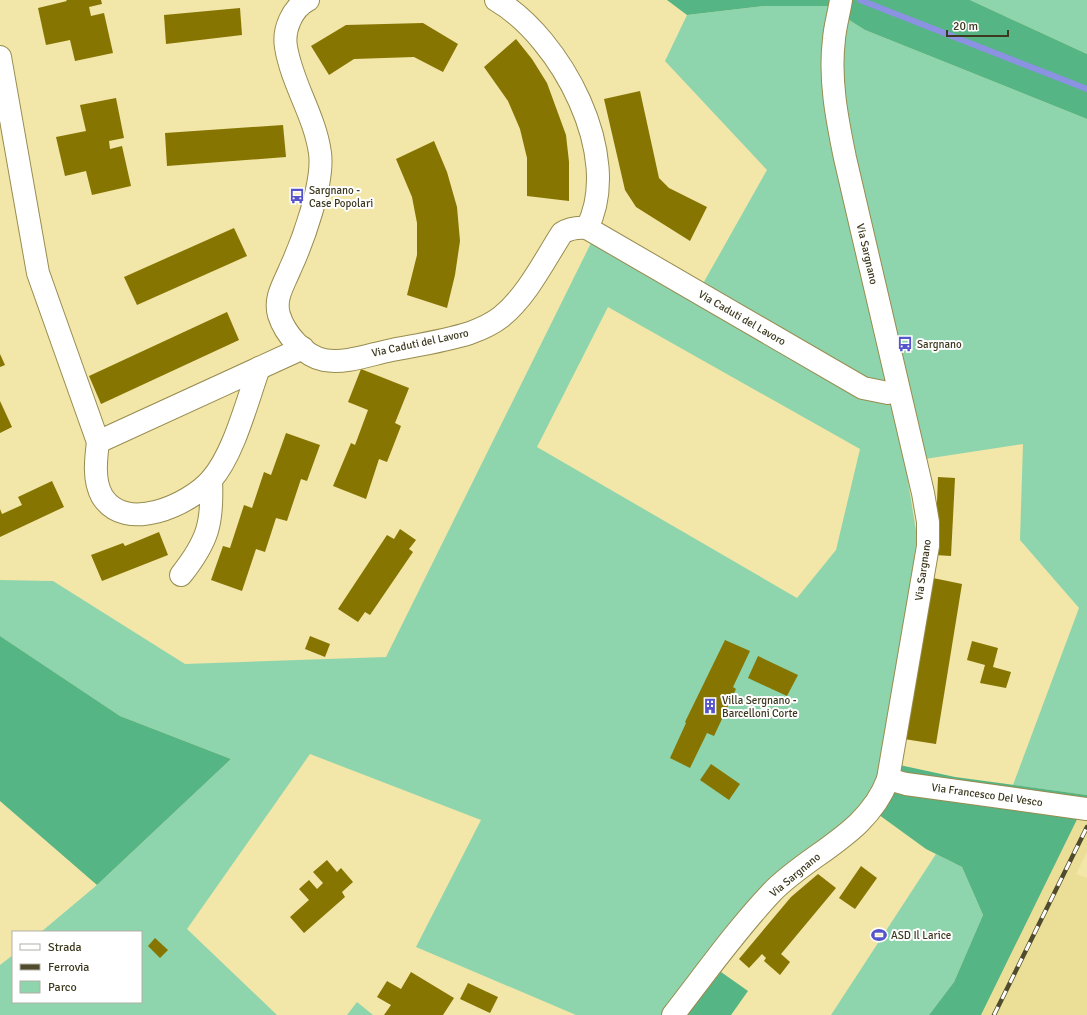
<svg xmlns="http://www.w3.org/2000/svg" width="1087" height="1015" viewBox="0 0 1087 1015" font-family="Signika,sans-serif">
	<rect width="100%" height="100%" fill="#f2e6a8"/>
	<!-- built -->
	<path fill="#ebde97" d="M1087 799V852L1076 874 1087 878V1015H981Z"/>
	<!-- green -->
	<g fill="#8ed5ad" fill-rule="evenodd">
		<path d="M970 0H1087V54Z"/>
		<path d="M764 6H827L865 30 1087 119V795L1013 785 1079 608 1020 540 1023 444 905 462 917 537 901 660 875 812 780 891 728 955 721 972 687 1015H576L416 947 481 820 310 754 187 929 277 1015H0V965L13 955V1002H141V932H41L97 885 231 759 120 716 0 636V580L53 581 185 664 386 657 592 241 696 296 767 170 665 61 687 15ZM608 307 860 449 836 550 797 598 537 447Z"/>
		<path d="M936 854 962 867 983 915 954 982 929 1015H831Z"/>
		<path d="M357 1002 373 1015H347Z"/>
	</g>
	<!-- forest -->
	<g fill="#55b584">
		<path d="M667 0H970L1087 54V119L865 30 827 6H764L687 15Z"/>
		<path d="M0 636 120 716 231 759 97 885 0 801Z"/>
		<path d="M895 764 955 777 1087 795V799L981 1015H929L954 982 983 915 962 867 926 849 875 812Z"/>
		<path d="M721 972 748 991 731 1015H687Z"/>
	</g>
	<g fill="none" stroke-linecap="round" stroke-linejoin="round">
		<!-- stream -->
		<path stroke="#8b92e2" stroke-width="6" d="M860 0 1087 89"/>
	</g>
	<!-- building -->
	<g fill="#867500">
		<path d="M66 0H101L102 4 89 7 91 16 104 13 113 53 75 61 70 40 46 45 38 8 67 1Z"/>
		<path d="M240 8 242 35 166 44 164 15Z"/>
		<path d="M423 23 458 44 443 72 414 57 354 59 329 75 311 46 346 25Z"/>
		<path d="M516 39 532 59 547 83 566 135 569 162V201L527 196V158L520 129 508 101 484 67Z"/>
		<path d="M640 91 659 178 669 188 707 207 690 241 636 207 625 190 604 99Z"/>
		<path d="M116 98 124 138 109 141 110 149 122 146 131 186 92 195 86 171 65 176 56 137 86 131 80 105Z"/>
		<path d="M283 125 286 157 167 166 165 133Z"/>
		<path d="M434 141 447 172 457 207 460 241 455 275 447 308 407 295 417 255V223L412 197 396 159Z"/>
		<path d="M234 228 247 256 137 305 124 277Z"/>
		<path d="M227 312 239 340 101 404 89 376Z"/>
		<path d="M0 354 5 365 0 367Z"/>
		<path d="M361 369 409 388 395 423 401 426 387 462 379 459 366 499 333 486 351 443 355 445 368 410 348 402Z"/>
		<path d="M0 401 12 427 0 433Z"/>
		<path d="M286 433 320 445 307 481 301 479 287 521 276 518 265 552 256 549 242 591 211 580 223 546 230 548 244 505 252 508 264 472 271 475Z"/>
		<path d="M938 477 955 478 951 556 935 555Z"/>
		<path d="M52 481 64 507 0 537V509L2 514 22 505 18 497Z"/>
		<path d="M400 529 416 540 409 549 413 552 370 615 365 612 358 622 338 609 387 535 394 539Z"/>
		<path d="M159 532 168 555 102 581 91 555 123 543 125 546Z"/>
		<path d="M933 578 962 584 936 744 904 739Z"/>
		<path d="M310 636 330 644 325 657 305 649Z"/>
		<path d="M725 640 750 651 733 687 736 689 714 736 707 733 690 768 670 758 686 723 685 722Z"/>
		<path d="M972 641 998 648 993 667 1011 672 1006 688 980 683 985 665 967 660Z"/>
		<path d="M758 656 798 675 787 696 748 678Z"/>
		<path d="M711 764 740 784 729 800 700 780Z"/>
		<path d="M327 860 337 872 341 868 353 882 342 892 345 897 304 933 290 917 309 900 299 889 309 880 317 889 323 883 313 872Z"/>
		<path d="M861 866 877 878 855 909 839 898Z"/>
		<path d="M818 874 836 888 781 954 790 962 780 975 764 961 766 958 762 954 749 968 739 959 791 897Z"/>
		<path d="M155 938 168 950 160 958 148 946Z"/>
		<path d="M411 972 454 998 443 1015H384L391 1005 377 997 387 981 401 989Z"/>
		<path d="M468 983 498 997 490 1013 460 999Z"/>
	</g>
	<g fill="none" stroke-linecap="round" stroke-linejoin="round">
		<defs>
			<g id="minor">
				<path d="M308 0C292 8 283 30 286 47 292 84 315 116 320 153 324 183 303 241 290 269 284 284 274 298 279 315 285 334 304 356 324 360 346 364 371 354 392 350 418 345 445 341 470 333 481 329 492 324 501 317 527 296 544 261 562 233 570 228 577 227 587 228L863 388 888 393 897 388"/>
				<path d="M496 0C561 38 624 156 587 228"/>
				<path d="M0 57 38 273 98 442 303 348"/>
				<path d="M98 442C96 458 93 480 102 496 125 534 189 505 211 480 234 454 247 401 259 368"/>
				<path d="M181 575C208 541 213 523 211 480"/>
				<path d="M888 779 906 784 1087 809"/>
				<path d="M673 1015C705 974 736 930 772 892 810 853 868 834 888 779L928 546V522L923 493 845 158C837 119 829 79 834 39 835 26 839 13 841 0"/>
			</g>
		</defs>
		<!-- minor casing -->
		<use href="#minor" stroke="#978c50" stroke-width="24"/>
		<!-- minor -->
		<use href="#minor" stroke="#fff" stroke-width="22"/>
		<defs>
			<path id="rail" d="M994 1015 1087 827"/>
		</defs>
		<!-- rail casing -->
		<use href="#rail" stroke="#504b2d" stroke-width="4.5"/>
		<!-- rail -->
		<use href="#rail" stroke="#fff" stroke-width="3" stroke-dasharray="9" stroke-linecap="butt"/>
	</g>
	<!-- icons -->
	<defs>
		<symbol id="bus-bare" viewBox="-9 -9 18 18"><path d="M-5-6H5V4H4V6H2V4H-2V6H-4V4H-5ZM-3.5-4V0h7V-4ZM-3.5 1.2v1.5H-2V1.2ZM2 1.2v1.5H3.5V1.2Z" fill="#5654cb" stroke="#fff" stroke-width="2.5" paint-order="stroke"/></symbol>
		<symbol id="building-bare" viewBox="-9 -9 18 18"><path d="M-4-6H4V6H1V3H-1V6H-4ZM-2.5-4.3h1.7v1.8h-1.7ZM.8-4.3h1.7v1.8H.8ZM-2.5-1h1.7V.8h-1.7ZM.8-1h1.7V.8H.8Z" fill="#5654cb" stroke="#fff" stroke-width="2.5" paint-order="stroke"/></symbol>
		<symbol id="stadium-bare" viewBox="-9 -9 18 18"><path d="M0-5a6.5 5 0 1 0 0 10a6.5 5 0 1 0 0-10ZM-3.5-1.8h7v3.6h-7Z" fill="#5654cb" stroke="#fff" stroke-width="2.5" paint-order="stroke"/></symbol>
	</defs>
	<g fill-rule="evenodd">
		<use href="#bus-bare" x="286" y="185" width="22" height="22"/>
		<use href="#bus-bare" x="894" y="333" width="22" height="22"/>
		<use href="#building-bare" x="699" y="695" width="22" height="22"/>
		<use href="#stadium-bare" x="868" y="924" width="22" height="22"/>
	</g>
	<g text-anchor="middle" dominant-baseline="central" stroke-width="4" stroke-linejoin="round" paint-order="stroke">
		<!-- poi labels -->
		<g font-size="11" fill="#3d391f" stroke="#fff" text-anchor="start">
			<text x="309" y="190">Sargnano -<tspan x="309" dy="13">Case Popolari</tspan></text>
			<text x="917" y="344">Sargnano</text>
			<text x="722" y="700">Villa Sergnano -<tspan x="722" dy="13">Barcelloni Corte</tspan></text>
			<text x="891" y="935">ASD Il Larice</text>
		</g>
		<!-- street labels -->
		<g font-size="11" fill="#3d391f" stroke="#fff">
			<text transform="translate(867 254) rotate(77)">Via Sargnano</text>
			<text transform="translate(742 318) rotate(30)">Via Caduti del Lavoro</text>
			<text transform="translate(420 343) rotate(-12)">Via Caduti del Lavoro</text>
			<text transform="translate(923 570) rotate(-82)">Via Sargnano</text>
			<text transform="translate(987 795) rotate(8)">Via Francesco Del Vesco</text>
			<text transform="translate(795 875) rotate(-40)">Via Sargnano</text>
		</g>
	</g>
	<!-- legend -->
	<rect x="12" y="931" width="130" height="72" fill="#ffffff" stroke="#b1b0a5"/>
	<rect x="20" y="944" width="20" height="6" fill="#ffffff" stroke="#b1b0a5"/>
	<text x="48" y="951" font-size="12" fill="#3d391f">Strada</text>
	<rect x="20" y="964" width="20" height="6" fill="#504b2d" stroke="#b1b0a5"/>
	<text x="48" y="971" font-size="12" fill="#3d391f">Ferrovia</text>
	<rect x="20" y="981" width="20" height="12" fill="#8ed5ad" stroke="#b1b0a5"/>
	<text x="48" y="991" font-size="12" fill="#3d391f">Parco</text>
	<!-- scale -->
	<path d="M947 30v6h61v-6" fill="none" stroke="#3d391f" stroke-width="2"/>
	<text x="953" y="30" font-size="12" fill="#3d391f" stroke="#ffffff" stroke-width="3" paint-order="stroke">20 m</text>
</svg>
